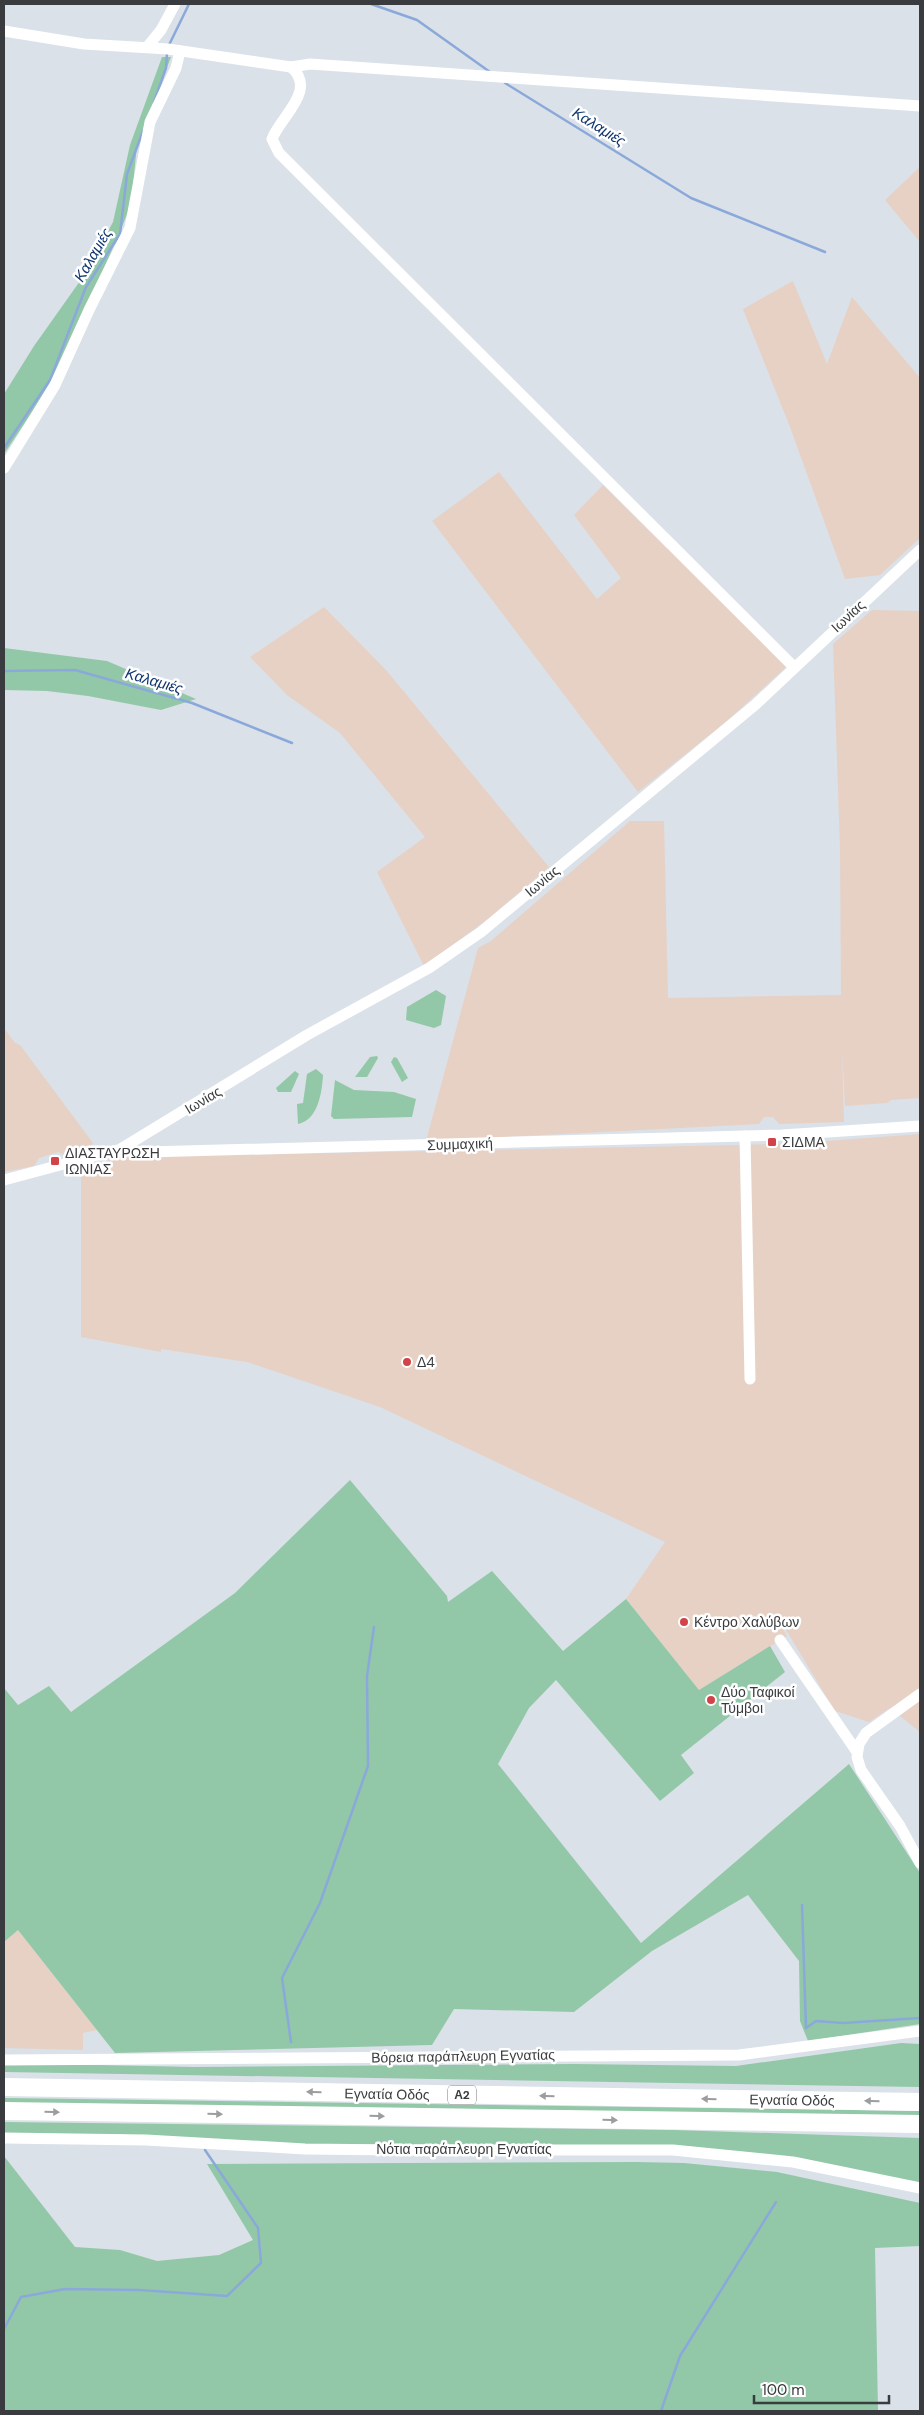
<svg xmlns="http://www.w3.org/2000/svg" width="924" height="2415" viewBox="0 0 924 2415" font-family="'DM Sans',sans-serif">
	<rect width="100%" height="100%" fill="#dae1e8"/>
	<!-- industrial -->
	<g fill="#e7d1c5">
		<path d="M920 167V242L885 200Z"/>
		<path d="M793 281 827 364 852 297 920 378V538L880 575 845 579 790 427 743 309Z"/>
		<path d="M499 472 597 599 621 578 574 515 603 485 786 667 727 721 638 792 432 521Z"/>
		<path d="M324 607 386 670 549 867 488 919 424 966 377 872 425 837 340 733 287 695 250 657Z"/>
		<path d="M872 610 920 611V1098L891 1100 887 1103 845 1106 842 1047 844 1122 779 1124 773 1117H764L759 1124 426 1141 478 948 491 941 630 821H664L668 998 841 995 840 848 833 644Z"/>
		<path d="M4 1028 15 1043 20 1045 93 1143 88 1150 64 1155 58 1152 39 1158 34 1166 4 1172Z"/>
		<path d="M920 1134V1732L890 1708 869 1722 835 1711 780 1620 775 1616 787 1636 699 1690 626 1599 665 1542 380 1407 247 1362 161 1349V1352L81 1337V1170L118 1157 740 1145 801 1143Z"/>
		<path d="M18 1930 97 2030 83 2033V2050L4 2048V1942Z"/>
	</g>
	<!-- green -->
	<g fill="#92c8a7">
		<path d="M162 57H171L137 145 131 204 120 232 54 379 4 454V394L34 346 85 274 113 222 130 145Z"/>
		<path d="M4 648 107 661 196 699 161 710 88 696 47 691 4 690Z"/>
		<path d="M436 990 446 996 441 1025 434 1028 406 1020 407 1007Z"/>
		<path d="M377 1056 378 1058 367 1077H355L370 1057Z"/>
		<path d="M394 1057 397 1058 408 1078 402 1082 391 1062Z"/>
		<path d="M316 1069 323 1075C322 1093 318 1120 298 1124L297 1104 303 1103 307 1074Z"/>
		<path d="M295 1071 299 1074 291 1092H278L276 1088Z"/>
		<path d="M335 1080 354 1090 394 1092 416 1099 412 1117 334 1119 331 1116Z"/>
		<path d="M350 1480 447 1596 448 1602 492 1571 563 1651 626 1599 699 1690 770 1646 785 1672 681 1755 694 1773 660 1801 556 1680 529 1708 498 1764 641 1943 849 1764 920 1873V2024L808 2041 800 2021 799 1961 748 1895 652 1951 574 2012 454 2009 432 2045 115 2053 18 1930 4 1942V1688L18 1705 49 1686 71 1712 235 1593Z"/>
		<path d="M901 2043 920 2044V2087L4 2072V2063L194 2067 574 2064 736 2066Z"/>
		<path d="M4 2098 920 2111V2116L4 2103Z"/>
		<path d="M4 2122 674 2130 920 2138V2184L646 2146 293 2144 112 2134 4 2135Z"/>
		<path d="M4 2156 75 2247 120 2250 157 2261 219 2255 253 2240 207 2164 636 2162 684 2163 777 2172 920 2203V2246L875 2248 878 2411H4Z"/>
	</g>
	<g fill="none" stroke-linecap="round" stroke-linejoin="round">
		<!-- stream -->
		<g stroke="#8aa9da" stroke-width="2.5">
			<path d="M371 4 417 20 490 72"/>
			<path d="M169 45 189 4"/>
			<path d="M505 83 691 198 825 252"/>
			<path d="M154 102 166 68 167 53"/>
			<path d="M4 448 50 380 86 287 120 234 127 174 143 131"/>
			<path d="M4 671 75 670 192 703 292 743"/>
			<path d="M802 1905 806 2028"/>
			<path d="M806 2028 816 2021 843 2023 920 2018"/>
			<path d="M291 2042 282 1978 320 1903 368 1766 367 1676 374 1627"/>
			<path d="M4 2329 21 2297 65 2289 140 2290 227 2296 261 2263 258 2228 205 2150"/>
			<path d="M661 2411 680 2356 776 2202"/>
		</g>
		<!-- minor -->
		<g stroke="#fff" stroke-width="11">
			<path d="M4 31 84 44 168 49 291 67 310 64 920 106"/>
			<path d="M148 46 161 30 175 4"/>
			<path d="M291 67C318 90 280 117 272 139L279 153 794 667"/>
			<path d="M4 468 55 385 89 310 130 228 150 122 176 68 180 51"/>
			<path d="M745 1136 750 1379"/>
			<path d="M119 1150 307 1035 429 968 481 932 755 705 920 550"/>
			<path d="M4 1180 105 1153 119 1150 147 1152 782 1135 920 1126"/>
			<path d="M780 1640 857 1752"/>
			<path d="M920 1694 866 1733 859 1744 857 1757 861 1770 900 1826 920 1863"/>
			<path d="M4 2060 739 2055 920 2031"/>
			<path d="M4 2138 146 2140 305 2149 398 2150H673L793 2162 920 2188"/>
		</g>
		<!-- highway -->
		<g stroke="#fff" stroke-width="18">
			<path d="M4 2087 920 2102"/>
			<path d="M4 2111 920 2124"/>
		</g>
	</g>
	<!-- one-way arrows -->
	<defs><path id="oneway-solid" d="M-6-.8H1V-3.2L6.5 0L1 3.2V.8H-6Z" transform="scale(1.25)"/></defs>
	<g fill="#9c9d9e">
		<use href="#oneway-solid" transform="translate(314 2092) rotate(-179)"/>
		<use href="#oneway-solid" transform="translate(547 2096) rotate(-179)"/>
		<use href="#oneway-solid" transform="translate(709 2099) rotate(-179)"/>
		<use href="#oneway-solid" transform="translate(872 2101) rotate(-179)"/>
		<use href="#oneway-solid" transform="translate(52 2112) rotate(1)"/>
		<use href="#oneway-solid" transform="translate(215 2114) rotate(1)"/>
		<use href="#oneway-solid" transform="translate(377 2116) rotate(1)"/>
		<use href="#oneway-solid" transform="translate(610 2120) rotate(1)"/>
	</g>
	<!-- markers -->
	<g fill="#d24249" stroke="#fff" stroke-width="2">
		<rect x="767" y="1137" width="10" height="10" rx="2.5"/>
		<rect x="50" y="1156" width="10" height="10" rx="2.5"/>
		<circle cx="407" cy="1362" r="5"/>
		<circle cx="684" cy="1622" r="5"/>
		<circle cx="711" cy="1700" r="5"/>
	</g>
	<g text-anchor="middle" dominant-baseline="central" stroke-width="5" stroke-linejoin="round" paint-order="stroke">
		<!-- shield labels -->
		<rect fill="#fff" stroke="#747678" stroke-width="1" x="448" y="2085.5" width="28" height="19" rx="4"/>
		<g font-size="12" font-weight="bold" fill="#393b3e">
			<text x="462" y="2095">Α2</text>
		</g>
		<!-- street labels -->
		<g font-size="14" fill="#393b3e" stroke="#fff">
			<text transform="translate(848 616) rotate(-43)">Ιωνίας</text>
			<text transform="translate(542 881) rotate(-40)">Ιωνίας</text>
			<text transform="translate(203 1100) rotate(-31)">Ιωνίας</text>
			<text transform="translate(460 1144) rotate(-2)">Συμμαχική</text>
			<text transform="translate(463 2056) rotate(-1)">Βόρεια παράπλευρη Εγνατίας</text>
			<text transform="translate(387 2094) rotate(1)">Εγνατία Οδός</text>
			<text transform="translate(792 2100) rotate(1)">Εγνατία Οδός</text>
			<text x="464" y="2149">Νότια παράπλευρη Εγνατίας</text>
		</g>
		<!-- poi labels -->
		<g font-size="14" fill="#393b3e" stroke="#fff" text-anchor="start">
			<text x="782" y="1142">ΣΙΔΜΑ</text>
			<text x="65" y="1153">ΔΙΑΣΤΑΥΡΩΣΗ<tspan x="65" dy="16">ΙΩΝΙΑΣ</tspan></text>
			<text x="417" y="1362">Δ4</text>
			<text x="694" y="1622">Κέντρο Χαλύβων</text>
			<text x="721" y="1692">Δύο Ταφικοί<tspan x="721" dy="16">Τύμβοι</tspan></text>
		</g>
		<!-- water labels -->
		<g font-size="15" font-style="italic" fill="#113670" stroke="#fff">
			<text transform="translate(599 127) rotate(32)">Καλαμιές</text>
			<text transform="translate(93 255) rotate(-60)">Καλαμιές</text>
			<text transform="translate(154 681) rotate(16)">Καλαμιές</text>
		</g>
	</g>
	<!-- border -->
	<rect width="924" height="2415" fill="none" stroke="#393b3e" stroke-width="10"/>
	<!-- scale -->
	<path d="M754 2395v8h135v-8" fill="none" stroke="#393b3e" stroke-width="2.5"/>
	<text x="762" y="2395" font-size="15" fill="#393b3e" stroke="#ffffff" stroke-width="4" paint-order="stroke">100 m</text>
</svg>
